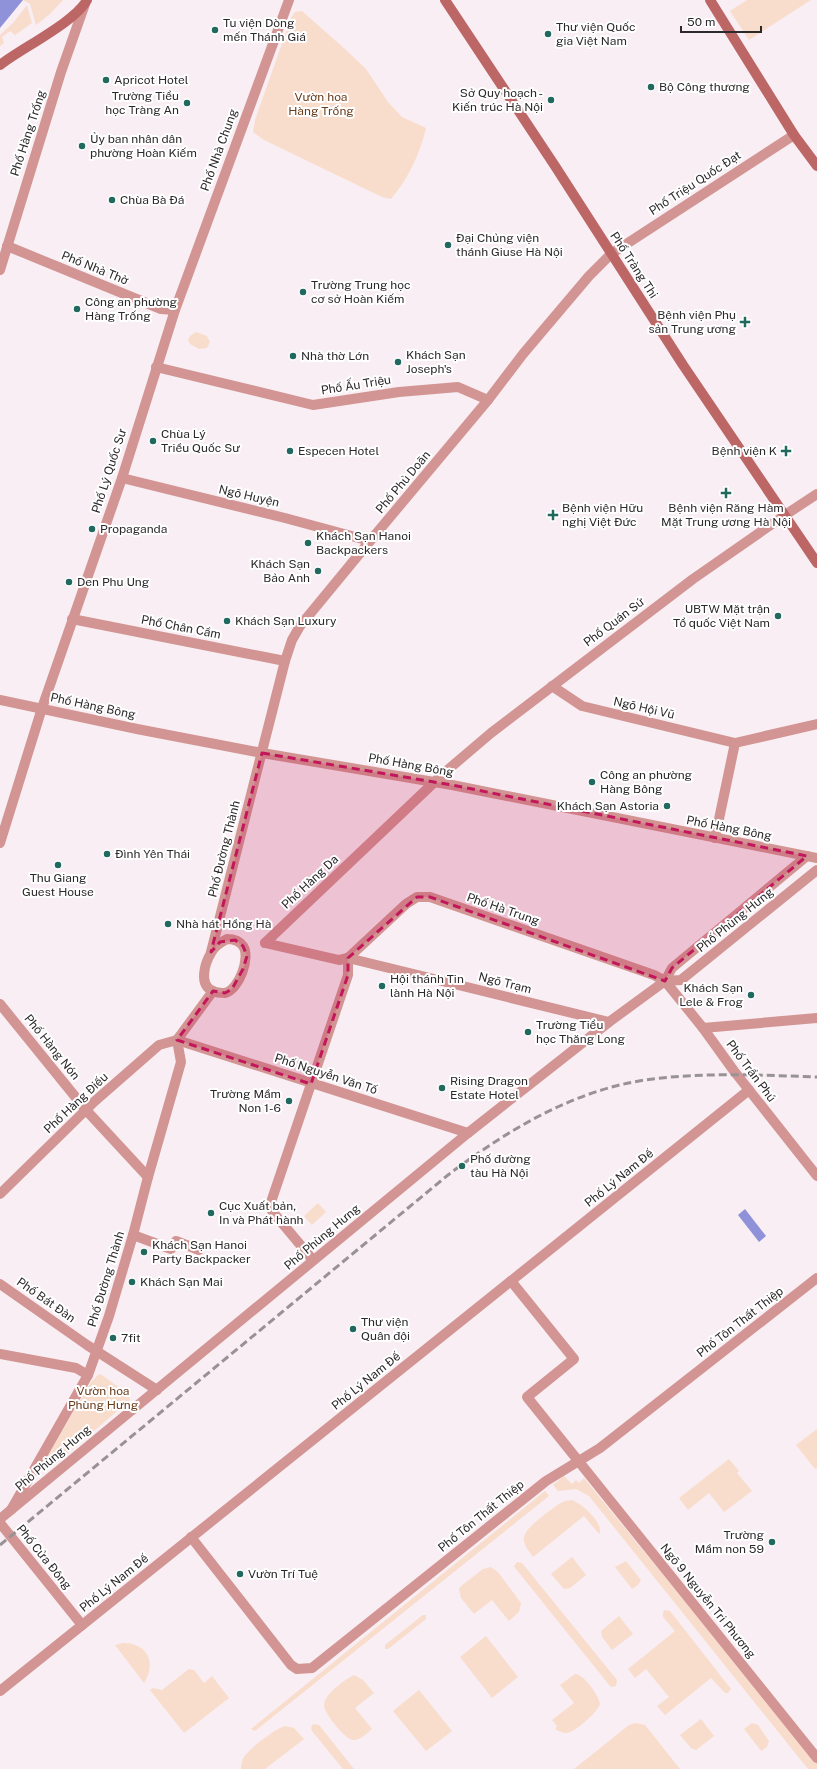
<svg xmlns="http://www.w3.org/2000/svg" width="817" height="1769" viewBox="0 0 817 1769" font-family="'Public Sans',sans-serif">
	<rect width="100%" height="100%" fill="#f8eef3"/>
	<!-- green -->
	<g fill="#f9ddcc">
		<path d="M23 0H63L50 14 36 25 30 4Z"/>
		<path d="M747 0H811L749 40 730 11Z"/>
		<path d="M27 5 32 23 15 35 10 31 2 37 4 43 0 46V35L13 23Z"/>
		<path d="M302 11 345 49 366 69 388 102 402 117 426 128C420 154 408 179 391 199L382 197 264 140 253 132 255 120 291 18 295 12Z"/>
		<path d="M196 332 207 336 210 342 207 348 199 349 190 344 188 340 190 336Z"/>
		<path d="M318 1203 326 1212 312 1225 304 1216Z"/>
		<path d="M99 1374 102 1375 129 1395 130 1400 54 1465 47 1464 46 1458 91 1382Z"/>
		<path d="M817 1429V1468L815 1469 796 1445Z"/>
		<path d="M729 1459 739 1471 737 1473 752 1491 724 1512 709 1493 688 1510 679 1498Z"/>
		<path d="M564 1476 572 1484 576 1480 579 1483 584 1478 817 1763V1769H808L589 1496 576 1489 558 1491 553 1485Z"/>
		<path d="M545 1491 549 1496 255 1731 251 1729Z"/>
		<path d="M572 1500C582 1504 601 1520 600 1532L599 1534 584 1516 533 1557C530 1552 525 1547 524 1541 521 1529 550 1511 559 1504L565 1501Z"/>
		<path d="M572 1557 586 1575 570 1588 564 1589 551 1574Z"/>
		<path d="M626 1561 641 1580 638 1585 632 1589 615 1567Z"/>
		<path d="M517 1562 522 1563 617 1680 616 1686 612 1687 610 1686 516 1569 514 1566Z"/>
		<path d="M491 1567 498 1572 521 1603 519 1612 509 1621 492 1600 474 1614 461 1598 459 1589 461 1586 483 1569Z"/>
		<path d="M665 1610 670 1611 731 1689 728 1693H725L711 1678 665 1715 657 1706 669 1697 646 1669 635 1678 628 1669 675 1631 663 1617V1612Z"/>
		<path d="M423 1615H426V1619L388 1649H385V1645Z"/>
		<path d="M619 1616 633 1634 612 1650 602 1637 601 1631Z"/>
		<path d="M486 1636 518 1677 492 1698 460 1657Z"/>
		<path d="M123 1643C147 1643 157 1662 144 1683L115 1645Z"/>
		<path d="M189 1669 194 1670 204 1683 212 1676 229 1698 184 1733 150 1690 153 1688 162 1690Z"/>
		<path d="M575 1674C584 1674 599 1696 600 1704 598 1712 575 1732 567 1733 562 1733 558 1731 555 1729L557 1726 552 1720 574 1703 560 1685Z"/>
		<path d="M354 1675 363 1680 374 1693 355 1708 372 1729C367 1733 361 1740 354 1740 346 1741 323 1712 324 1705 325 1693 345 1680 354 1675Z"/>
		<path d="M419 1690 452 1731 426 1751 393 1711Z"/>
		<path d="M701 1719 714 1736 696 1750 691 1748 680 1735Z"/>
		<path d="M636 1723 645 1725 680 1769H574L629 1725Z"/>
		<path d="M752 1723 758 1725 769 1741 767 1747 761 1751 744 1729Z"/>
		<path d="M313 1724 319 1725 354 1769H343L312 1731 311 1728Z"/>
		<path d="M285 1726 294 1728 304 1739 265 1769H241C241 1765 242 1760 244 1757 250 1748 276 1728 285 1726Z"/>
	</g>
	<!-- water -->
	<g fill="#8f92d8">
		<path d="M0 0H23L0 28Z"/>
		<path d="M745 1209 766 1236 759 1242 738 1215Z"/>
	</g>
	<g fill="none" stroke-linecap="round" stroke-linejoin="round">
		<!-- minor -->
		<g stroke="#d29593" stroke-width="10">
			<path d="M7 246 161 309 175 310"/>
			<path d="M0 270 61 72 85 4"/>
			<path d="M156 367 313 405 399 392 458 387 488 400"/>
			<path d="M122 478 285 518 370 541"/>
			<path d="M72 619 285 661"/>
			<path d="M552 686 582 706 735 743 817 724"/>
			<path d="M715 838 735 743"/>
			<path d="M0 843 42 708 122 478 175 310 289 0"/>
			<path d="M227 939C233 939 239 940 243 946 251 957 239 990 225 993 222 993 215 992 213 991 198 985 205 963 211 953 214 946 221 942 227 939Z"/>
			<path d="M265 943 444 773 491 733 693 579 785 515"/>
			<path d="M265 943 339 960 348 958 609 1022"/>
			<path d="M211 952 285 661 292 640 300 626 370 541 488 400 523 354 589 276 611 254 794 135"/>
			<path d="M348 958 406 904 417 897H430L654 975 665 981"/>
			<path d="M0 1004 86 1110 148 1177"/>
			<path d="M703 1028 817 1018"/>
			<path d="M177 1040 468 1133"/>
			<path d="M177 1040 213 991"/>
			<path d="M0 1194 95 1101 159 1045 177 1040"/>
			<path d="M133 1235 171 1249 176 1241 199 1250"/>
			<path d="M313 1260 272 1211 270 1205 348 975V958"/>
			<path d="M511 1281 574 1359 527 1397 817 1758"/>
			<path d="M0 1284 87 1345 157 1390"/>
			<path d="M0 1354 76 1368 88 1375"/>
			<path d="M11 1510 88 1375 109 1316 133 1235 148 1177 181 1062 177 1040"/>
			<path d="M0 1523 82 1625"/>
			<path d="M191 1537 291 1665 297 1669 312 1668 546 1481 600 1448 817 1278"/>
		</g>
		<!-- tertiary -->
		<g stroke="#d29593" stroke-width="10">
			<path d="M785 515 817 494"/>
			<path d="M0 700 137 729 262 753 452 785 817 858"/>
			<path d="M665 981 703 1028 734 1071 817 1176"/>
			<path d="M665 981 681 980 817 870"/>
			<path d="M0 1519 468 1133 609 1022 665 981 672 968 807 856"/>
			<path d="M0 1691 749 1090"/>
		</g>
		<!-- secondary -->
		<g stroke="#bd6666" stroke-width="10">
			<path d="M445 0 555 166 683 365 817 563"/>
			<path d="M710 0 794 135 817 166"/>
			<path d="M0 65C22 48 75 22 87 0"/>
		</g>
		<!-- rail -->
		<path stroke="#999295" stroke-width="3" stroke-dasharray="8 4" stroke-linecap="butt" d="M0 1545 448 1175C506 1131 572 1091 645 1080 702 1072 760 1075 817 1077"/>
	</g>
	<!-- marked area -->
	<path fill="#c2185b" fill-opacity="0.2" stroke="#c2185b" stroke-width="3" stroke-dasharray="8 5" stroke-linejoin="round" d="M262 753 452 785 807 856 672 968 665 981 430 897H417L348 958V975L311 1084 177 1040 213 991 225 993 232 989 243 969 247 956 243 946 235 940 220 942 211 952Z"/>
	<!-- markers -->
	<g fill="#21695f" stroke="#fff" stroke-width="1.5">
		<circle cx="215" cy="30" r="4"/>
		<circle cx="548" cy="34" r="4"/>
		<circle cx="106" cy="80" r="4"/>
		<circle cx="651" cy="87" r="4"/>
		<circle cx="551" cy="100" r="4"/>
		<circle cx="187" cy="103" r="4"/>
		<circle cx="82" cy="146" r="4"/>
		<circle cx="112" cy="200" r="4"/>
		<circle cx="448" cy="245" r="4"/>
		<circle cx="303" cy="292" r="4"/>
		<circle cx="77" cy="309" r="4"/>
		<path d="M743 316h4v4h4v4h-4v4h-4v-4h-4v-4h4z"/>
		<circle cx="293" cy="356" r="4"/>
		<circle cx="398" cy="362" r="4"/>
		<circle cx="153" cy="441" r="4"/>
		<circle cx="290" cy="451" r="4"/>
		<path d="M784 445h4v4h4v4h-4v4h-4v-4h-4v-4h4z"/>
		<path d="M724 487h4v4h4v4h-4v4h-4v-4h-4v-4h4z"/>
		<path d="M551 509h4v4h4v4h-4v4h-4v-4h-4v-4h4z"/>
		<circle cx="92" cy="529" r="4"/>
		<circle cx="308" cy="543" r="4"/>
		<circle cx="318" cy="571" r="4"/>
		<circle cx="69" cy="582" r="4"/>
		<circle cx="778" cy="616" r="4"/>
		<circle cx="227" cy="621" r="4"/>
		<circle cx="592" cy="782" r="4"/>
		<circle cx="667" cy="806" r="4"/>
		<circle cx="107" cy="854" r="4"/>
		<circle cx="58" cy="865" r="4"/>
		<circle cx="168" cy="924" r="4"/>
		<circle cx="382" cy="986" r="4"/>
		<circle cx="751" cy="995" r="4"/>
		<circle cx="528" cy="1032" r="4"/>
		<circle cx="442" cy="1088" r="4"/>
		<circle cx="289" cy="1101" r="4"/>
		<circle cx="462" cy="1166" r="4"/>
		<circle cx="211" cy="1213" r="4"/>
		<circle cx="144" cy="1252" r="4"/>
		<circle cx="132" cy="1282" r="4"/>
		<circle cx="353" cy="1329" r="4"/>
		<circle cx="113" cy="1338" r="4"/>
		<circle cx="772" cy="1542" r="4"/>
		<circle cx="240" cy="1574" r="4"/>
	</g>
	<g text-anchor="middle" dominant-baseline="central" stroke-width="4" stroke-linejoin="round" paint-order="stroke">
		<!-- poi labels -->
		<g font-size="12" fill="#2c292a" stroke="#fff" text-anchor="start">
			<text x="223" y="23">Tu viện Dòng<tspan x="223" dy="14">mến Thánh Giá</tspan></text>
			<text x="556" y="27">Thư viện Quốc<tspan x="556" dy="14">gia Việt Nam</tspan></text>
			<text x="114" y="80">Apricot Hotel</text>
			<text x="659" y="87">Bộ Công thương</text>
			<text x="543" y="93" text-anchor="end">Sở Quy hoạch -<tspan x="543" dy="14">Kiến trúc Hà Nội</tspan></text>
			<text x="179" y="96" text-anchor="end">Trường Tiểu<tspan x="179" dy="14">học Tràng An</tspan></text>
			<text x="90" y="139">Ủy ban nhân dân<tspan x="90" dy="14">phường Hoàn Kiếm</tspan></text>
			<text x="120" y="200">Chùa Bà Đá</text>
			<text x="456" y="238">Đại Chủng viện<tspan x="456" dy="14">thánh Giuse Hà Nội</tspan></text>
			<text x="311" y="285">Trường Trung học<tspan x="311" dy="14">cơ sở Hoàn Kiếm</tspan></text>
			<text x="85" y="302">Công an phường<tspan x="85" dy="14">Hàng Trống</tspan></text>
			<text x="736" y="315" text-anchor="end">Bệnh viện Phụ<tspan x="736" dy="14">sản Trung ương</tspan></text>
			<text x="406" y="355">Khách Sạn<tspan x="406" dy="14">Joseph's</tspan></text>
			<text x="301" y="356">Nhà thờ Lớn</text>
			<text x="161" y="434">Chùa Lý<tspan x="161" dy="14">Triều Quốc Sư</tspan></text>
			<text x="298" y="451">Especen Hotel</text>
			<text x="777" y="451" text-anchor="end">Bệnh viện K</text>
			<text x="562" y="508">Bệnh viện Hữu<tspan x="562" dy="14">nghị Việt Đức</tspan></text>
			<text x="726" y="508" text-anchor="middle">Bệnh viện Răng Hàm<tspan x="726" dy="14">Mặt Trung ương Hà Nội</tspan></text>
			<text x="100" y="529">Propaganda</text>
			<text x="316" y="536">Khách Sạn Hanoi<tspan x="316" dy="14">Backpackers</tspan></text>
			<text x="310" y="564" text-anchor="end">Khách Sạn<tspan x="310" dy="14">Bảo Anh</tspan></text>
			<text x="77" y="582">Den Phu Ung</text>
			<text x="770" y="609" text-anchor="end">UBTW Mặt trận<tspan x="770" dy="14">Tổ quốc Việt Nam</tspan></text>
			<text x="235" y="621">Khách Sạn Luxury</text>
			<text x="600" y="775">Công an phường<tspan x="600" dy="14">Hàng Bông</tspan></text>
			<text x="659" y="806" text-anchor="end">Khách Sạn Astoria</text>
			<text x="115" y="854">Đình Yên Thái</text>
			<text x="58" y="878" text-anchor="middle">Thu Giang<tspan x="58" dy="14">Guest House</tspan></text>
			<text x="176" y="924">Nhà hát Hồng Hà</text>
			<text x="390" y="979">Hội thánh Tin<tspan x="390" dy="14">lành Hà Nội</tspan></text>
			<text x="743" y="988" text-anchor="end">Khách Sạn<tspan x="743" dy="14">Lele &amp; Frog</tspan></text>
			<text x="536" y="1025">Trường Tiểu<tspan x="536" dy="14">học Thăng Long</tspan></text>
			<text x="450" y="1081">Rising Dragon<tspan x="450" dy="14">Estate Hotel</tspan></text>
			<text x="281" y="1094" text-anchor="end">Trường Mầm<tspan x="281" dy="14">Non 1-6</tspan></text>
			<text x="470" y="1159">Phố đường<tspan x="470" dy="14">tàu Hà Nội</tspan></text>
			<text x="219" y="1206">Cục Xuất bản,<tspan x="219" dy="14">In và Phát hành</tspan></text>
			<text x="152" y="1245">Khách Sạn Hanoi<tspan x="152" dy="14">Party Backpacker</tspan></text>
			<text x="140" y="1282">Khách Sạn Mai</text>
			<text x="361" y="1322">Thư viện<tspan x="361" dy="14">Quân đội</tspan></text>
			<text x="121" y="1338">7fit</text>
			<text x="764" y="1535" text-anchor="end">Trường<tspan x="764" dy="14">Mầm non 59</tspan></text>
			<text x="248" y="1574">Vườn Trí Tuệ</text>
		</g>
		<!-- park labels -->
		<g font-size="12" fill="#693c1a" stroke="#fff">
			<text x="321" y="97">Vườn hoa<tspan x="321" dy="14">Hàng Trống</tspan></text>
			<text x="103" y="1391">Vườn hoa<tspan x="103" dy="14">Phùng Hưng</tspan></text>
		</g>
		<!-- street labels -->
		<g font-size="12" fill="#2c292a" stroke="#fff">
			<text transform="translate(28 133) rotate(-72)">Phố Hàng Trống</text>
			<text transform="translate(219 150) rotate(-70)">Phố Nhà Chung</text>
			<text transform="translate(695 183) rotate(-33)">Phố Triệu Quốc Đạt</text>
			<text transform="translate(634 265) rotate(57)">Phố Tràng Thi</text>
			<text transform="translate(95 268) rotate(22)">Phố Nhà Thờ</text>
			<text transform="translate(356 385) rotate(-9)">Phố Ấu Triệu</text>
			<text transform="translate(109 471) rotate(-72)">Phố Lý Quốc Sư</text>
			<text transform="translate(403 482) rotate(-50)">Phố Phủ Doãn</text>
			<text transform="translate(249 496) rotate(13)">Ngõ Huyện</text>
			<text transform="translate(614 622) rotate(-37)">Phố Quán Sứ</text>
			<text transform="translate(181 627) rotate(11)">Phố Chân Cầm</text>
			<text transform="translate(93 706) rotate(12)">Phố Hàng Bông</text>
			<text transform="translate(644 708) rotate(13)">Ngõ Hội Vũ</text>
			<text transform="translate(411 765) rotate(10)">Phố Hàng Bông</text>
			<text transform="translate(729 828) rotate(11)">Phố Hàng Bông</text>
			<text transform="translate(224 849) rotate(-76)">Phố Đường Thành</text>
			<text transform="translate(310 882) rotate(-43)">Phố Hàng Da</text>
			<text transform="translate(503 909) rotate(19)">Phố Hà Trung</text>
			<text transform="translate(735 920) rotate(-39)">Phố Phùng Hưng</text>
			<text transform="translate(505 983) rotate(14)">Ngõ Trạm</text>
			<text transform="translate(52 1047) rotate(51)">Phố Hàng Nón</text>
			<text transform="translate(751 1071) rotate(53)">Phố Trần Phú</text>
			<text transform="translate(326 1074) rotate(18)">Phố Nguyễn Văn Tố</text>
			<text transform="translate(76 1103) rotate(-43)">Phố Hàng Điếu</text>
			<text transform="translate(619 1178) rotate(-39)">Phố Lý Nam Đế</text>
			<text transform="translate(322 1237) rotate(-40)">Phố Phùng Hưng</text>
			<text transform="translate(106 1279) rotate(-73)">Phố Đường Thành</text>
			<text transform="translate(46 1300) rotate(35)">Phố Bát Đàn</text>
			<text transform="translate(740 1322) rotate(-38)">Phố Tôn Thất Thiệp</text>
			<text transform="translate(366 1381) rotate(-39)">Phố Lý Nam Đế</text>
			<text transform="translate(53 1458) rotate(-40)">Phố Phùng Hưng</text>
			<text transform="translate(481 1516) rotate(-39)">Phố Tôn Thất Thiệp</text>
			<text transform="translate(44 1557) rotate(51)">Phố Cửa Đông</text>
			<text transform="translate(114 1583) rotate(-39)">Phố Lý Nam Đế</text>
			<text transform="translate(708 1601) rotate(51)">Ngõ 9 Nguyễn Tri Phương</text>
		</g>
	</g>
	<!-- scale -->
	<path d="M681 26v6h80v-6" fill="none" stroke="#2c292a" stroke-width="2"/>
	<text x="687" y="26" font-size="12" fill="#2c292a" stroke="#ffffff" stroke-width="3" paint-order="stroke">50 m</text>
</svg>
